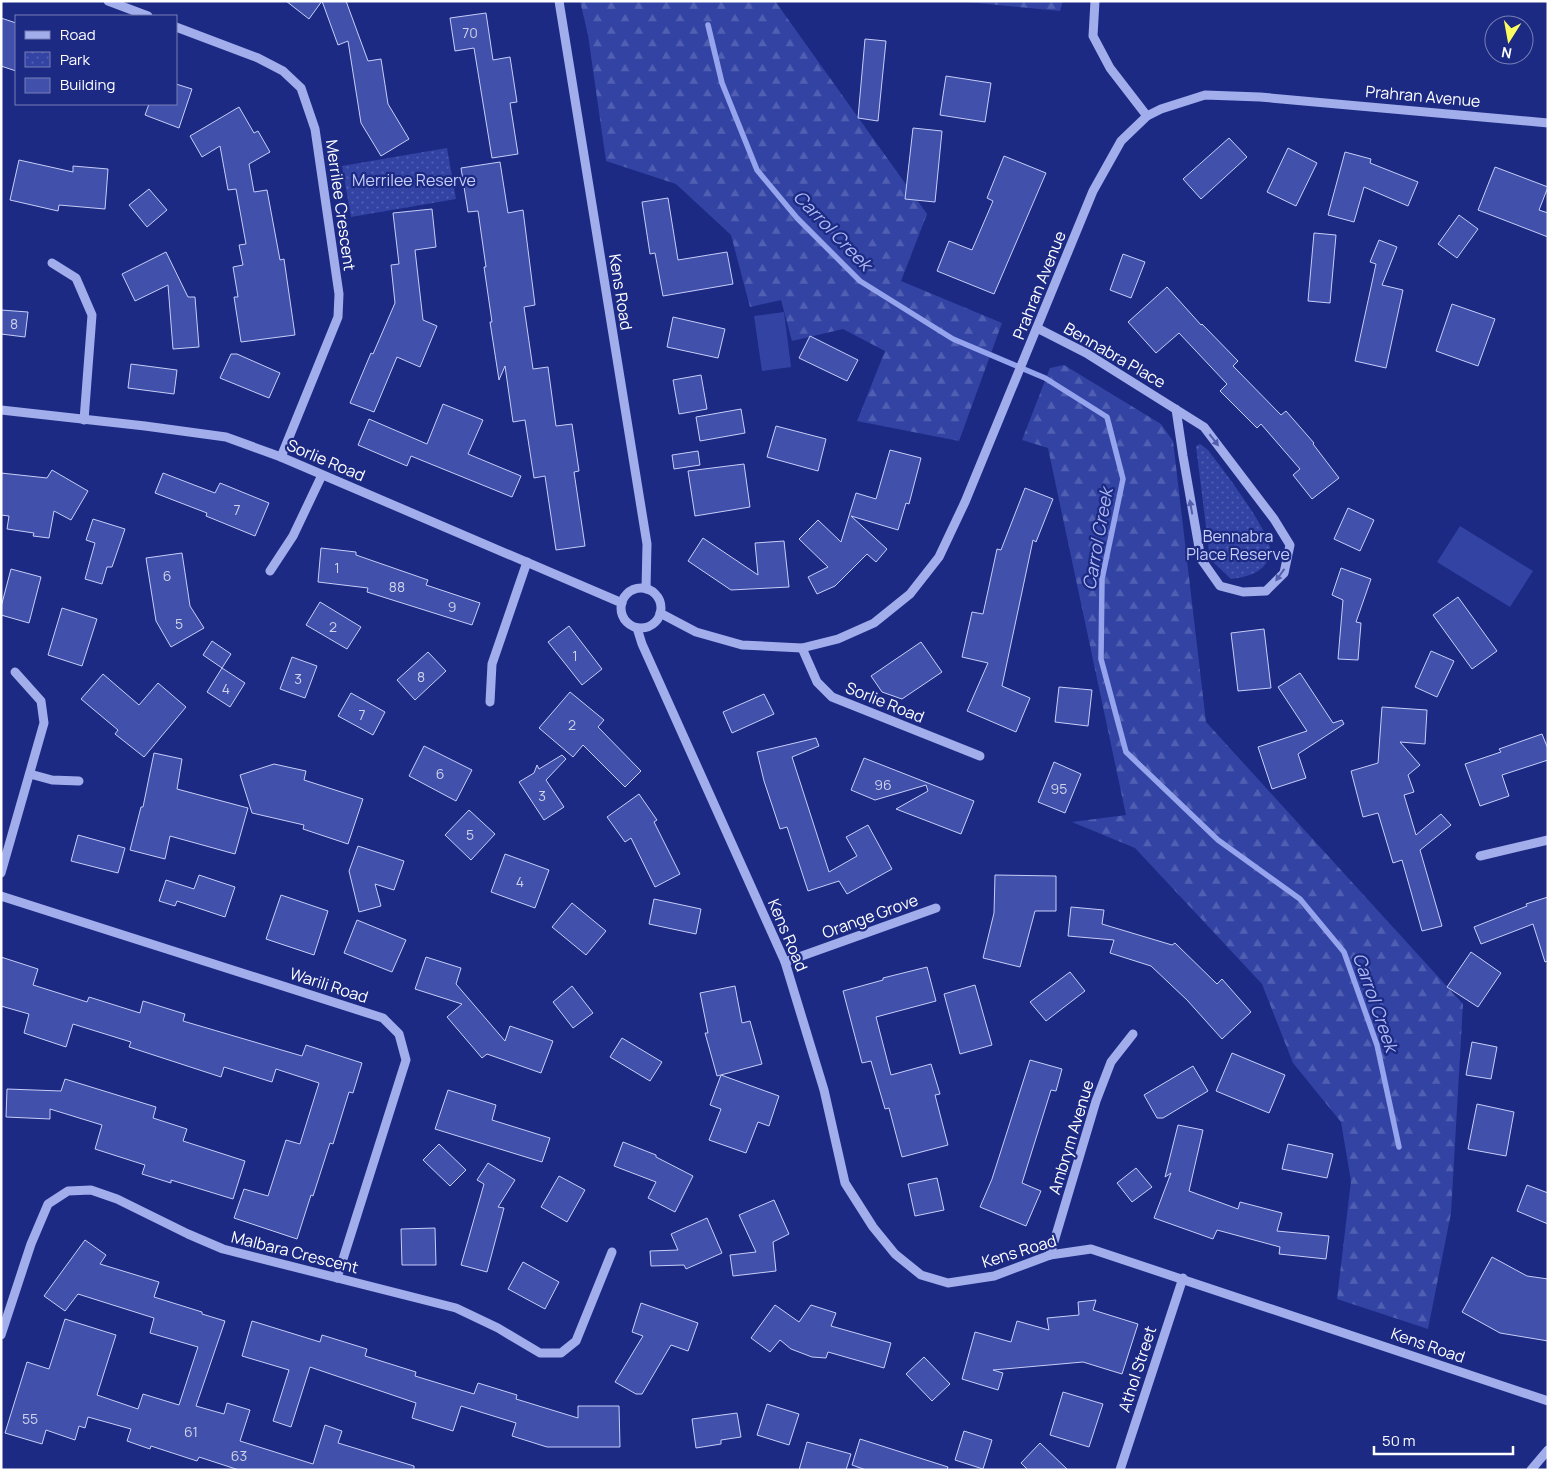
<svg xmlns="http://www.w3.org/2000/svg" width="1549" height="1471" viewBox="0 0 1549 1471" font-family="Manrope,sans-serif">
	<defs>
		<pattern id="forest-firs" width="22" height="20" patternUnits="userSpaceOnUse" patternTransform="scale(1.25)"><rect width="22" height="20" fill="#3243a4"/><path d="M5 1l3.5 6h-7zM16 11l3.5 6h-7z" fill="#515fb2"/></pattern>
		<pattern id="park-dots" width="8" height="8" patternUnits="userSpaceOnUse" patternTransform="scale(1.25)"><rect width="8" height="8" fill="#3243a4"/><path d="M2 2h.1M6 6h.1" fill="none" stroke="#515fb2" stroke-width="1.8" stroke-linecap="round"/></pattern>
	</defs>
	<rect width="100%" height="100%" fill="#1c2a84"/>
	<!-- forest -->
	<g fill="url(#forest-firs)">
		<path d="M580 1H775L927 214 901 281 1002 323 959 441 857 421 885 351 843 329 792 341 781 300 750 307 731 235 676 184 606 161 588 35Z"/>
		<path d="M958 1H1063L1060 11Z"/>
		<path d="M1064 365 1161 424 1173 441 1206 722 1463 1004 1451 1213 1428 1329 1337 1299 1351 1181 1341 1122 1293 1063 1262 984 1135 848 1072 822 1126 815 1048 448 1022 440 1050 368Z"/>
	</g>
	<!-- park -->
	<g fill="url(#park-dots)">
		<path d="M447 148 456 199 351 217 342 166Z"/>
		<path d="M1200 444 1208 450C1221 467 1272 533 1270 551 1268 572 1248 577 1231 579L1210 559 1196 446Z"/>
	</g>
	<!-- pitch -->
	<g fill="#3243a4">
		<path d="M784 312 791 367 762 371 754 316Z"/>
		<path d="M1460 526 1533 571 1510 607 1437 562Z"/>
	</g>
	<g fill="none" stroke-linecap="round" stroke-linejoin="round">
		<!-- stream -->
		<path stroke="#95a4ed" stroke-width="5.5" d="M708 25 722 83 757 170 797 218 860 281 953 339 1045 378 1107 417 1123 479 1102 579 1101 659 1126 752 1218 840 1300 899 1344 952 1377 1045 1399 1147"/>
	</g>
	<!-- building -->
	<g fill="#4050ab" stroke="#c7cef8">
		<path d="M286 1H322L309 19Z"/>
		<path d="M322 1H346L368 61 381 59 388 104 409 139 381 156 361 123 348 41 338 45Z"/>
		<path d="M486 13 493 60 510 57 517 102 510 103 518 154 492 158 474 48 455 51 450 18Z"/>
		<path d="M1 18 16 23V71L1 66Z"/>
		<path d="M865 39 886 41 878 121 858 118Z"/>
		<path d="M946 76 991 83 985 122 940 115Z"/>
		<path d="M176 84 192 89 179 128 145 115 149 104H176Z"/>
		<path d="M239 107 254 133 258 131 270 152 249 164 254 192 267 190 280 260 284 259 295 335 241 342 234 297H238L233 267 243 265 239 245 246 244 236 189 228 190 220 146 202 157 190 136Z"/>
		<path d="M913 128 942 131 935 202 905 199Z"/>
		<path d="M1229 138 1247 157 1201 199 1183 179Z"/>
		<path d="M1288 148 1317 163 1296 206 1267 192Z"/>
		<path d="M1345 152 1371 159 1370 163 1418 182 1408 206 1364 187 1354 222 1328 215Z"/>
		<path d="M1004 156 1046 173 994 294 937 271 949 241 972 250 993 201 987 198Z"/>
		<path d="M19 160 73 172V166L108 169 105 209 59 205 58 211 10 200Z"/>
		<path d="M500 162 508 213 523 210 535 305 524 307 533 369 548 367 556 426 572 424 579 471 574 472 585 546 556 550 545 476 534 478 525 420 513 422 505 366 499 380 490 322H492L484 267H486L478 211 468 212 461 168Z"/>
		<path d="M1495 167 1548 187 1539 210 1548 213V237L1478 210Z"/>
		<path d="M149 189 167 210 147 227 129 205Z"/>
		<path d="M668 198 678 260 727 252 733 284 663 296 655 253 650 254 642 202Z"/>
		<path d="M432 209 436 247 415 250 423 320 437 326 420 367 397 357 374 412 350 403 371 353 373 354 395 303 391 265 399 264 393 213Z"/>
		<path d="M1459 215 1478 229 1457 258 1438 244Z"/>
		<path d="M1314 233 1336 235 1330 303 1308 301Z"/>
		<path d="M1379 240 1397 247 1382 285 1403 290 1386 368 1355 361 1376 264 1370 262Z"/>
		<path d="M166 252 188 297H195L199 347 173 349 168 285 135 301 122 274Z"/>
		<path d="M1123 254 1145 262 1131 298 1110 290Z"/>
		<path d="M1167 287 1201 325 1202 324 1238 361 1233 366 1281 415 1286 411 1314 443 1313 444 1339 478 1312 499 1293 475 1300 469 1261 424 1257 428 1220 391 1227 384 1179 333 1156 353 1128 322Z"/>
		<path d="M1452 304 1495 319 1478 366 1436 351Z"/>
		<path d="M1 310 28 312 25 337 1 334Z"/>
		<path d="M673 317 725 329 718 358 667 347Z"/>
		<path d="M810 336 858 360 847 381 799 358Z"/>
		<path d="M231 354H237L280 373 269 398 220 378Z"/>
		<path d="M131 364 177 370 174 394 128 388Z"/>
		<path d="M701 375 707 409 679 414 673 380Z"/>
		<path d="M443 404 483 420 468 454 521 476 512 497 411 456 407 466 358 445 369 419 427 444Z"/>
		<path d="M741 409 745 433 700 441 696 417Z"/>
		<path d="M776 426 826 439 818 471 767 457Z"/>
		<path d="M890 450 921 458 909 504 906 503 898 530 851 516 887 549 876 562 867 554 835 586 817 594 808 577 828 567 799 539 818 520 841 542 856 493 876 499Z"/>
		<path d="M698 451 700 465 674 469 672 455Z"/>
		<path d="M744 464 750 507 695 516 688 471Z"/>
		<path d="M52 470 88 491 71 520 54 511 49 538 33 536 34 533 7 529 9 516 1 515V473L47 478Z"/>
		<path d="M163 473 215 493 220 483 269 503 255 536 206 516 207 513 155 493Z"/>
		<path d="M1025 488 1053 499 1036 542 1033 540 1002 686 1030 698 1016 732 967 711 988 663 962 657 972 612 983 614 997 549 1001 550Z"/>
		<path d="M1348 508 1374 520 1360 551 1334 539Z"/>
		<path d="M93 519 125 529 112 567H107L102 584 85 579 95 543 86 540Z"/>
		<path d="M703 538 758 575 755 543 784 541 789 587 731 590 688 561Z"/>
		<path d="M321 548 356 552V555L428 580 426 585 480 603 472 625 367 592 368 588 318 582Z"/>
		<path d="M182 553 190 606 204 628 171 647 156 621 146 558Z"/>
		<path d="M1341 568 1371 579 1356 622 1361 623 1358 660 1338 659 1343 600 1332 595Z"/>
		<path d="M11 569 41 577 29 623 1 615V607Z"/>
		<path d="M1458 597 1497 651 1472 669 1433 615Z"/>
		<path d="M320 602 361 627 347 649 306 625Z"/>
		<path d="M62 608 97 619 82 666 48 655Z"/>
		<path d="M569 626 602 669 582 685 548 642Z"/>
		<path d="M1264 629 1271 688 1238 691 1231 633Z"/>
		<path d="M212 641 231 654 222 668 203 655Z"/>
		<path d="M921 642 942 672 902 699 882 692 871 676Z"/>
		<path d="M1431 651 1454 661 1437 697 1415 687Z"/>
		<path d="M428 652 446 671 415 700 397 680Z"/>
		<path d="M292 657 317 666 305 698 280 689Z"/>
		<path d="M222 668 245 683 230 707 207 692Z"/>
		<path d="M1300 673 1333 723 1342 720 1344 724 1298 754 1306 778 1272 789 1258 747 1307 731 1278 687Z"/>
		<path d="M103 674 139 705 158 683 186 707 144 757 115 734 118 730 81 699Z"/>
		<path d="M1059 687 1092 690 1088 726 1055 722Z"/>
		<path d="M570 692 604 720 598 727 641 771 625 787 583 745 573 757 539 728Z"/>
		<path d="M351 693 385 712 373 735 338 716Z"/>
		<path d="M764 694 774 714 732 733 723 712Z"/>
		<path d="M1382 707 1427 710 1425 744 1400 742 1420 765 1408 775 1414 792 1404 795 1416 835 1441 814 1451 825 1420 850 1442 926 1422 931 1402 860 1393 863 1378 813 1363 817 1351 771 1378 763Z"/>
		<path d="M1542 734 1548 749V760L1502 775 1509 796 1480 806 1465 764 1501 752 1499 749Z"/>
		<path d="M816 738 819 746 792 757 829 872 857 856 846 837 868 825 892 869 847 894 839 881 808 891 787 827 780 829 764 781 757 752Z"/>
		<path d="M424 746 472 770 456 801 409 776Z"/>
		<path d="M154 753 182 759 177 789 248 808 235 854 170 836 165 859 130 850 141 807H143Z"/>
		<path d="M562 755 566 759 546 780 564 807 544 820 519 782 534 773 537 765 539 769Z"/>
		<path d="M864 758 974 801 961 834 896 809 928 791 926 785 875 800 851 790Z"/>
		<path d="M1054 762 1081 774 1065 813 1038 802Z"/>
		<path d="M274 764 306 771 304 780 363 799 348 844 303 829 304 825 252 813 240 775Z"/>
		<path d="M639 794 657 820 654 822 680 874 655 887 631 838 625 842 607 817Z"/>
		<path d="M469 810 495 834 471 860 445 835Z"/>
		<path d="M78 835 125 848 118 873 71 861Z"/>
		<path d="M358 846 404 861 394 890 375 884 381 906 359 912 349 871Z"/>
		<path d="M505 854 549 870 535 908 491 892Z"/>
		<path d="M199 875 235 887 225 917 177 901 175 906 159 901 166 880 194 889Z"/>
		<path d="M995 875 1056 876V911H1035L1020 967 983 958 994 913Z"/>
		<path d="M281 895 328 911 314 955 266 939Z"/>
		<path d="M1548 897V961L1545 962 1533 924 1481 944 1474 927 1527 906 1526 904Z"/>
		<path d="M654 899 701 909 696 934 649 924Z"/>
		<path d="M572 903 606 931 586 955 552 927Z"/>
		<path d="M1071 907 1104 910 1102 924 1172 945 1175 943 1217 984 1222 979 1251 1012 1222 1039 1187 1000 1151 966 1110 953 1114 940 1068 936Z"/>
		<path d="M357 920 406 940 392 972 344 953Z"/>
		<path d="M1471 952 1501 973 1478 1007 1447 987Z"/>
		<path d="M1 957 38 969 33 985 87 1002 89 997 140 1013 143 1001 185 1014 183 1021 302 1056 306 1045 362 1063 353 1093 349 1092 333 1144 330 1143 313 1196 311 1195 297 1239 234 1218 244 1189 268 1196 286 1140 300 1144 319 1083 276 1069 272 1082 224 1067 221 1077 129 1047 131 1042 73 1024 66 1047 24 1033 29 1014 1 1006Z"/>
		<path d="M426 957 461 968 456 984 505 1041 510 1026 553 1041 541 1073 487 1054 482 1058 447 1017 462 1004 415 989Z"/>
		<path d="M927 967 936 1001 876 1017 891 1075 931 1064 940 1094 935 1095 948 1145 902 1157 889 1108 885 1109 871 1061 862 1063 843 991 883 980V978Z"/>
		<path d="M1070 972 1085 991 1046 1021 1030 1002Z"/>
		<path d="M975 985 992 1045 960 1054 944 994Z"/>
		<path d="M572 986 593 1013 573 1028 553 1002Z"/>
		<path d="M735 986 742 1023 750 1021 762 1064 717 1076 705 1033H708L700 993Z"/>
		<path d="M622 1038 662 1062 650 1081 610 1057Z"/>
		<path d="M1472 1042 1497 1047 1491 1079 1466 1075Z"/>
		<path d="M1232 1053 1285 1075 1269 1113 1216 1091Z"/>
		<path d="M1030 1060 1062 1069 1056 1091 1051 1090 1022 1183 1041 1191 1026 1226 980 1207 992 1179Z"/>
		<path d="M1193 1066 1208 1091 1163 1118H1157L1144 1095Z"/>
		<path d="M721 1075 779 1096 769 1126 758 1122 746 1153 709 1140 721 1109 710 1105Z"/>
		<path d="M65 1079 156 1107 153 1118 187 1129 183 1141 245 1161 233 1199 171 1180V1183L142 1174 145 1165 95 1149 102 1125 50 1109V1119L6 1117 7 1089 61 1091Z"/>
		<path d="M448 1090 496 1105 492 1120 550 1138 542 1162 435 1129Z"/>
		<path d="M1477 1104 1514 1112 1506 1156 1468 1149Z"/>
		<path d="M1178 1125 1203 1130 1189 1191 1238 1209 1240 1202 1282 1213 1277 1231 1329 1236 1326 1259 1279 1254 1280 1247 1217 1230 1213 1239 1154 1218 1171 1173 1165 1177Z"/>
		<path d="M623 1142 656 1155V1157L693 1176 675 1212 648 1198 656 1182 614 1166Z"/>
		<path d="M439 1144 466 1170 450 1186 423 1160Z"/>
		<path d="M1288 1144 1333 1154 1327 1178 1282 1169Z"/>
		<path d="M488 1163 515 1180 498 1207 504 1208 487 1272 461 1265 484 1184 477 1180Z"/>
		<path d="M1136 1168 1152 1187 1132 1202 1117 1183Z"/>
		<path d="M559 1176 585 1190 567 1222 541 1207Z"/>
		<path d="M937 1178 944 1210 915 1216 908 1184Z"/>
		<path d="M1527 1185 1548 1193V1224L1517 1211Z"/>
		<path d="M774 1200 789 1234 773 1242 776 1271 733 1276 730 1255 756 1252 739 1215Z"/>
		<path d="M707 1218 722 1253 686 1269 684 1265 651 1266 650 1251 678 1250 671 1234Z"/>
		<path d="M435 1228 436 1265H402L401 1229Z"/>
		<path d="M85 1240 106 1255 100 1264 159 1282 154 1297 202 1312V1314L225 1321 196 1406 224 1414 227 1403 250 1410 240 1441 313 1464 325 1425 342 1431 338 1443 414 1466V1470H239L199 1457 197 1461 151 1446 150 1449 127 1441 131 1429 88 1417 85 1428 79 1426 75 1440 46 1430 42 1444 5 1433 27 1362 49 1369 65 1319 116 1335 97 1395 138 1409 143 1394 179 1405 198 1347 150 1333 154 1318 78 1294 65 1311 44 1296Z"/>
		<path d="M1492 1257 1527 1276 1548 1279V1341L1500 1333 1462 1312Z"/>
		<path d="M523 1262 559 1282 545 1309 508 1289Z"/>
		<path d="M1096 1300 1093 1310 1138 1324 1122 1374 1083 1362 993 1370 1003 1373 998 1390 962 1379 975 1332 1011 1342 1017 1321 1049 1330 1047 1318 1079 1315 1078 1302Z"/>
		<path d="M641 1303 698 1323 688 1351 671 1345 642 1394H636L615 1382 643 1336 632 1332Z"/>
		<path d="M775 1305 799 1322 811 1305 836 1313 831 1326 891 1343 884 1368 828 1352 826 1358 812 1357 791 1349 780 1340 770 1352 751 1338Z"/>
		<path d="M252 1321 320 1342 322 1335 367 1349 365 1356 416 1372 415 1376 474 1394 478 1383 517 1395 516 1399 578 1418V1406H619L620 1447H547L512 1436 516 1423 461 1406 453 1431 412 1418 416 1403 310 1367 291 1427 273 1421 289 1370 242 1356Z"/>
		<path d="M924 1357 950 1384 932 1401 906 1374Z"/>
		<path d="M1063 1392 1103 1404 1089 1447 1050 1435Z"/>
		<path d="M767 1404 799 1414 789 1445 757 1435Z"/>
		<path d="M737 1413 741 1437 721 1440V1444L696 1448 692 1419Z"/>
		<path d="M964 1431 992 1440 983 1469 955 1460Z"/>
		<path d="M860 1439 948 1467 947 1470H866L852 1465Z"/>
		<path d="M807 1442 851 1454 846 1470H799Z"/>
		<path d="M1040 1443 1068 1470H1028L1021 1463Z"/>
	</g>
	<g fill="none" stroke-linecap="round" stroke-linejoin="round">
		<!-- minor -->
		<g stroke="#a2adeb" stroke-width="9">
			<path d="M108 1 148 16"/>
			<path d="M559 1 647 544 646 589"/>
			<path d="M1095 1 1093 36 1110 68 1147 116"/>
			<path d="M176 27 258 58 283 71 301 88 315 129 339 294 338 317 281 457"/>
			<path d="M52 263 76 278 92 315 84 420"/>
			<path d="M1037 328 1086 353 1204 427 1274 519 1290 545 1284 573 1266 591 1243 592 1220 586 1201 559 1183 456 1176 409"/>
			<path d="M1 410 145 426 226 437 281 457 622 603"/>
			<path d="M270 571 293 536 322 475"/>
			<circle cx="641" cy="608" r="20"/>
			<path d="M660 613 696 632 742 645 802 648 838 639 874 623 910 594 939 557 965 502 1093 191 1121 141 1147 116 1161 109 1205 95 1260 97 1548 123"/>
			<path d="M637 628 642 644 785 962 824 1090 845 1183 873 1227 895 1254 921 1275 948 1283 994 1276 1050 1255 1091 1249 1548 1401"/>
			<path d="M802 648 817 682 832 697 980 756"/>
			<path d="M490 702 492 664 527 562"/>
			<path d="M30 774 52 780 79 781"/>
			<path d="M1480 856 1548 840"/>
			<path d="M1 873 44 723 41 701 15 672"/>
			<path d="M1 896 383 1018 399 1034 406 1060 337 1278"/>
			<path d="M785 962 936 908"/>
			<path d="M1050 1255 1096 1101 1111 1062 1133 1034"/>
			<path d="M1 1335 31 1244 48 1204 68 1191 91 1190 117 1199 188 1234 223 1249 456 1308 498 1328 540 1353H561L576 1341 612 1252"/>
			<path d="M1120 1470 1183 1278"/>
			<path d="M1531 1470 1548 1450"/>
		</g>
	</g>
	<!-- one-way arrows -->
	<defs><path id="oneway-solid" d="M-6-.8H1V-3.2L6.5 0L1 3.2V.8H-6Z" transform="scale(1.25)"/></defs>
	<g fill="#525ead">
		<use href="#oneway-solid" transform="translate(1214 440) rotate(52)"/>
		<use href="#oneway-solid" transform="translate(1191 507) rotate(-100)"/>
		<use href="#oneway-solid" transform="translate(1280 575) rotate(126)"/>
	</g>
	<g text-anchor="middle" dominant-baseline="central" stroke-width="4.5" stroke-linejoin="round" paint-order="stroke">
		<!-- number labels -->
		<g font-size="14" fill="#cfd3ea">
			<text x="470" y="32">70</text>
			<text x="14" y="323">8</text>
			<text x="237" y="509">7</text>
			<text x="337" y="567">1</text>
			<text x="167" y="575">6</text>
			<text x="397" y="586">88</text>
			<text x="452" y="606">9</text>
			<text x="179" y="623">5</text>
			<text x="333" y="626">2</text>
			<text x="575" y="655">1</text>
			<text x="421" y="676">8</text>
			<text x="298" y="678">3</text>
			<text x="226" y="688">4</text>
			<text x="362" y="714">7</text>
			<text x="572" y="724">2</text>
			<text x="440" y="773">6</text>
			<text x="883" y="784">96</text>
			<text x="1059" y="788">95</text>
			<text x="542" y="795">3</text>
			<text x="470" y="834">5</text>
			<text x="520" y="881">4</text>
			<text x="30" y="1418">55</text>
			<text x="191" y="1431">61</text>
			<text x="239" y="1455">63</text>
		</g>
		<!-- street labels -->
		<g font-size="16" fill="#fff" stroke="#1c2a84">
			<text transform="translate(1423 96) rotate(5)">Prahran Avenue</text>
			<text transform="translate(341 205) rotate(82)">Merrilee Crescent</text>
			<text transform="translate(1039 285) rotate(-68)">Prahran Avenue</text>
			<text transform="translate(621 292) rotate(81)">Kens Road</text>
			<text transform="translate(1115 355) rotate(30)">Bennabra Place</text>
			<text transform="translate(326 460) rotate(23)">Sorlie Road</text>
			<text transform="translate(885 702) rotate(22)">Sorlie Road</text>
			<text transform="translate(870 916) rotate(-20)">Orange Grove</text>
			<text transform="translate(788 935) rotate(67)">Kens Road</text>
			<text transform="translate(329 985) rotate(18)">Warili Road</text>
			<text transform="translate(1071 1137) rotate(-73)">Ambrym Avenue</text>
			<text transform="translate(1019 1251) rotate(-17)">Kens Road</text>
			<text transform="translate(295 1252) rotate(14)">Malbara Crescent</text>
			<text transform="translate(1428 1345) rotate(19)">Kens Road</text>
			<text transform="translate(1137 1369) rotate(-72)">Athol Street</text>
		</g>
		<!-- park labels -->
		<g font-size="16" fill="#c7cef8" stroke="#1c2a84">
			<text x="414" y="180">Merrilee Reserve</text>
			<text x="1238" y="536">Bennabra<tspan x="1238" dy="18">Place Reserve</tspan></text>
		</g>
		<!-- water labels -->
		<g font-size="18" font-style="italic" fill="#adb8f2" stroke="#1c2a84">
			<text transform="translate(833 230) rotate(46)">Carrol Creek</text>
			<text transform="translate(1097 539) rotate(-80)">Carrol Creek</text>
			<text transform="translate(1376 1002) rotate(71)">Carrol Creek</text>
		</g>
	</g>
	<!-- border -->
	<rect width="1549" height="1471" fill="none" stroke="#ffffff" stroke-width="5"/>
	<!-- legend -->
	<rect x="15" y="15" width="162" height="90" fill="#1c2a84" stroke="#777fb5"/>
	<rect x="25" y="31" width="25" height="8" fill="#a2adeb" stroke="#777fb5"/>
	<text x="60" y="40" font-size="15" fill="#ffffff">Road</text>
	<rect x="25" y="52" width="25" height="15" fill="url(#park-dots)" stroke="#777fb5"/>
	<text x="60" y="65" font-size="15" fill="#ffffff">Park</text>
	<rect x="25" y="78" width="25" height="15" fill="#4050ab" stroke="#777fb5"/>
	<text x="60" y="90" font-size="15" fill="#ffffff">Building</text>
	<!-- north arrow -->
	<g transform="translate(1509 40) rotate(191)"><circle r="24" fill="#1c2a84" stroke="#777fb5"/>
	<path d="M0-4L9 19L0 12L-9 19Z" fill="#fafc5f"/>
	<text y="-8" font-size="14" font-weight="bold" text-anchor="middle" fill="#ffffff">N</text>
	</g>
	<!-- scale -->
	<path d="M1374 1446v8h139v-8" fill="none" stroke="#ffffff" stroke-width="2.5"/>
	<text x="1382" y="1446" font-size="15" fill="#ffffff" stroke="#1c2a84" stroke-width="4" paint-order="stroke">50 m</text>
</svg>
